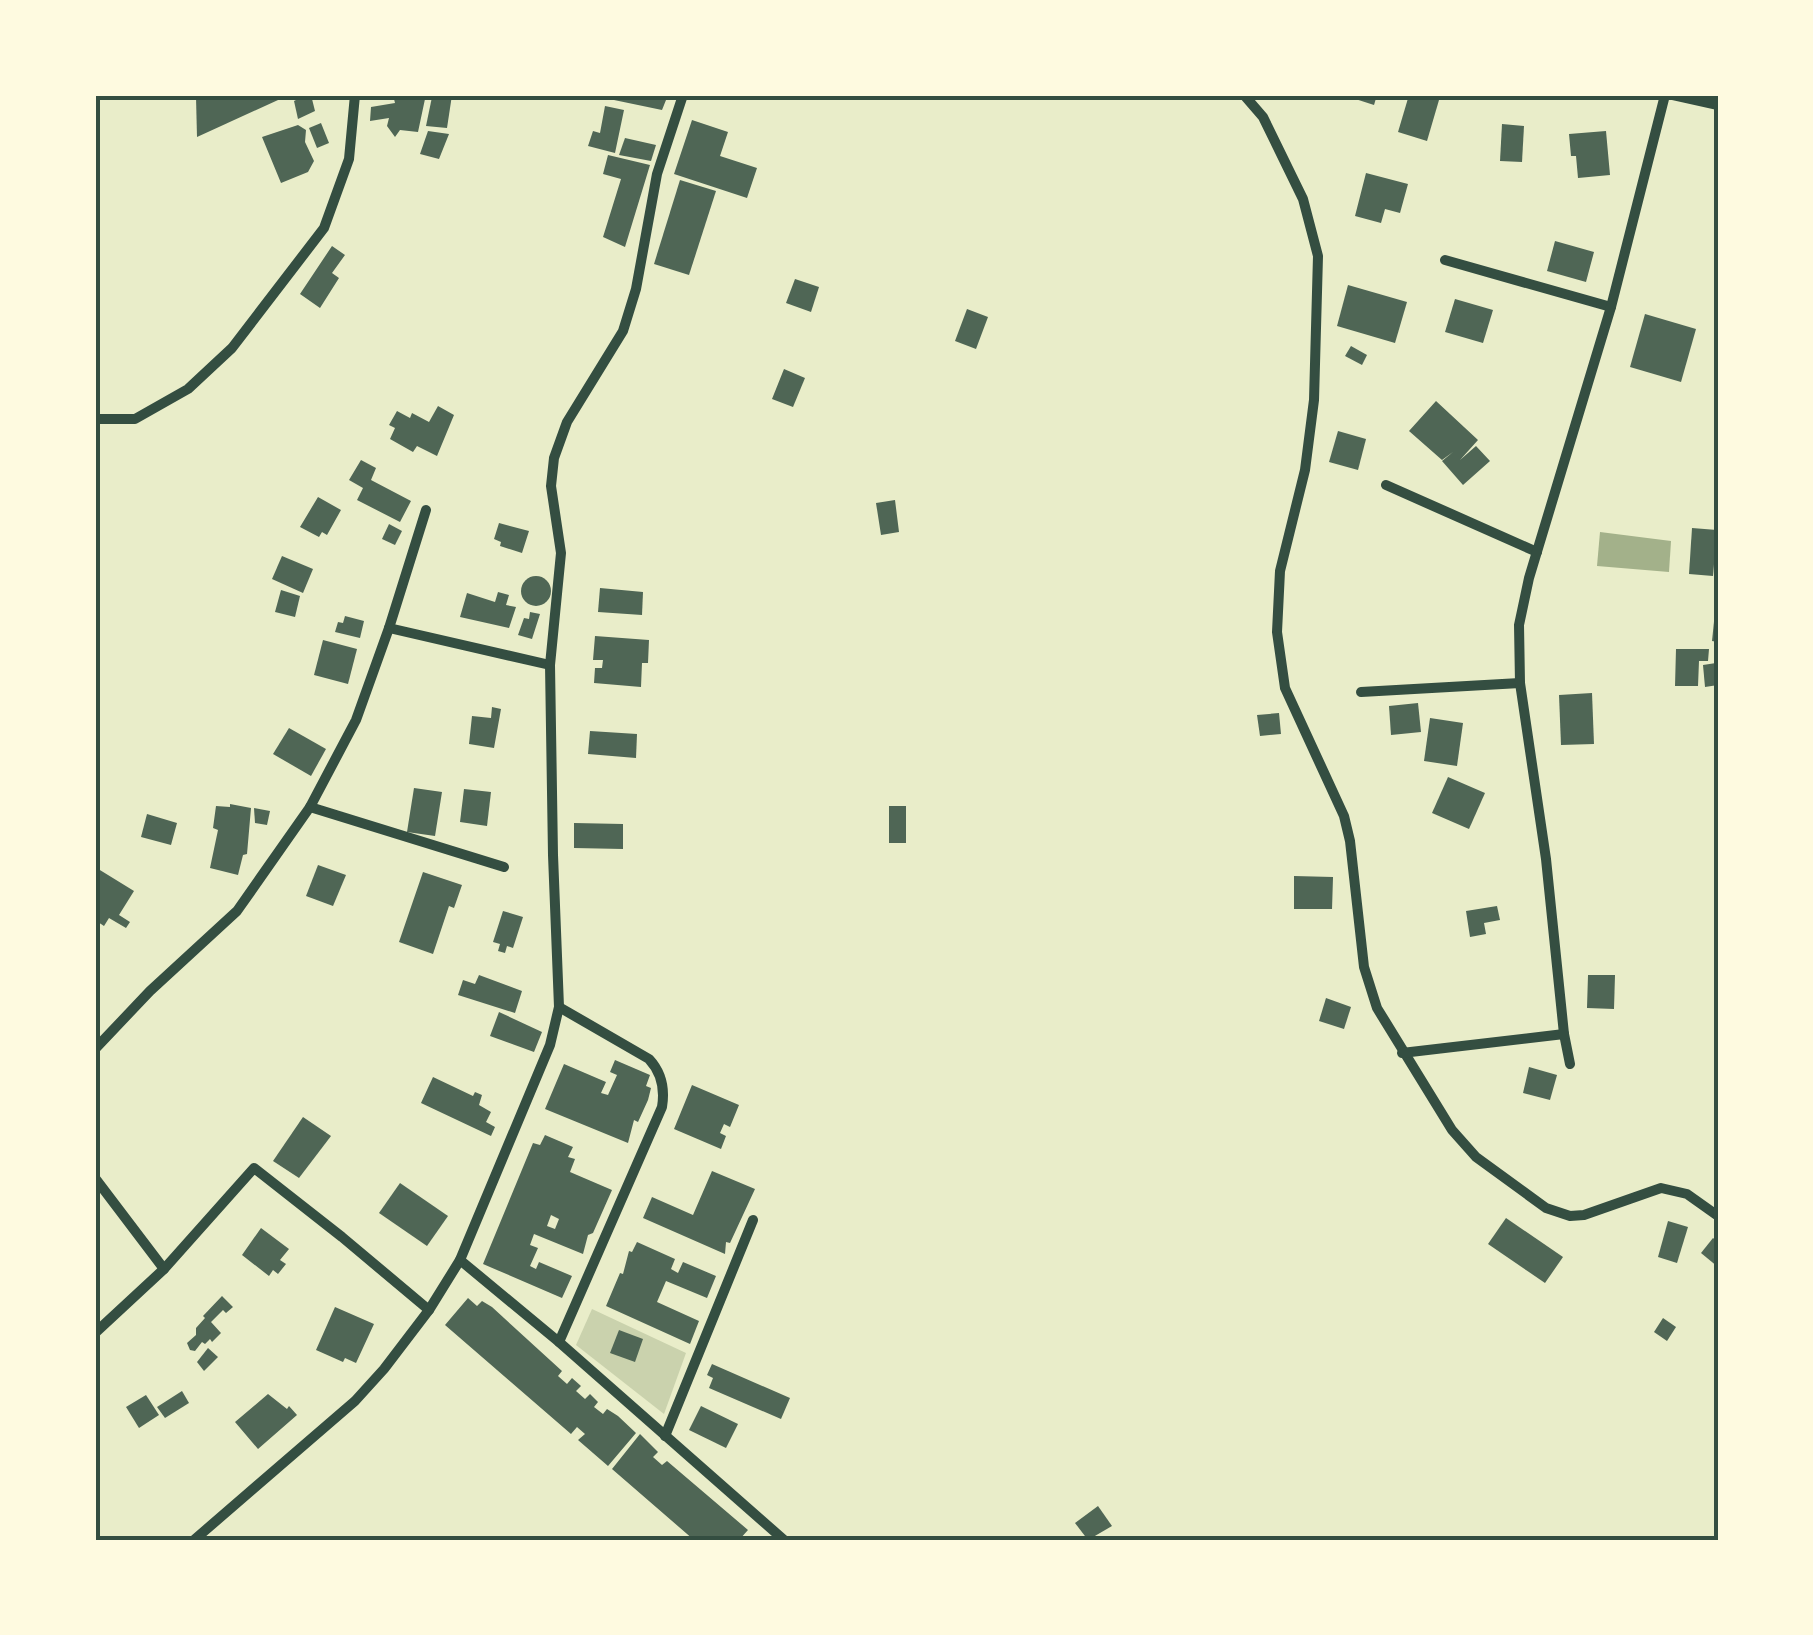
<svg xmlns="http://www.w3.org/2000/svg" width="1813" height="1635" viewBox="0 0 1813 1635" font-family="Bitter,serif">
	<rect width="100%" height="100%" fill="#e9edc9"/>
	<!-- green -->
	<path fill="#cad2ad" d="M592 1309 686 1353 664 1414 576 1345Z"/>
	<!-- water -->
	<path fill="#a3b18a" d="M1600 532 1671 541 1669 572 1597 566Z"/>
	<!-- building -->
	<g fill="#4f6655" fill-rule="evenodd">
		<path d="M200 95H289L197 137 196 97Z"/>
		<path d="M306 95H311L315 111 298 119 294 101Z"/>
		<path d="M393 95H434L425 99 418 132 400 130 395 137 387 126 389 118 370 121 371 107 395 103Z"/>
		<path d="M452 95 447 128 426 126 432 97Z"/>
		<path d="M590 95H668L662 110Z"/>
		<path d="M1343 95H1377L1374 105Z"/>
		<path d="M1409 95 1439 100 1427 141 1398 132Z"/>
		<path d="M605 106 624 110 615 153 588 146 593 131 600 133Z"/>
		<path d="M692 120 728 132 720 156 757 168 747 198 674 174Z"/>
		<path d="M321 123 329 143 317 148 309 128Z"/>
		<path d="M1502 124 1524 126 1522 162 1500 161Z"/>
		<path d="M298 125 306 130 305 142 314 161 308 172 281 183 262 137Z"/>
		<path d="M428 131 449 134 439 159 420 154Z"/>
		<path d="M1606 131 1610 175 1578 178 1576 156H1571L1569 134Z"/>
		<path d="M625 138 656 145 651 161 619 155Z"/>
		<path d="M608 155 650 165 625 247 603 237 621 179 603 174Z"/>
		<path d="M1366 173 1408 184 1400 213 1385 209 1381 223 1355 216Z"/>
		<path d="M680 180 716 191 689 275 654 264Z"/>
		<path d="M1555 241 1594 252 1586 282 1547 271Z"/>
		<path d="M332 246 345 255 332 273 339 278 320 308 300 294Z"/>
		<path d="M795 279 819 287 811 312 786 303Z"/>
		<path d="M1348 285 1407 302 1395 343 1337 326Z"/>
		<path d="M1455 299 1493 310 1483 343 1445 332Z"/>
		<path d="M967 309 988 317 976 349 955 341Z"/>
		<path d="M1645 314 1696 329 1681 382 1630 367Z"/>
		<path d="M1351 346 1367 355 1362 365 1345 356Z"/>
		<path d="M784 369 805 378 793 407 772 399Z"/>
		<path d="M1436 401 1478 440 1460 460 1476 446 1490 461 1463 485 1442 461 1453 452 1442 460 1409 431Z"/>
		<path d="M438 406 454 415 437 456 417 446 413 452 390 439 395 428 389 425 397 411 410 418 412 413 429 422Z"/>
		<path d="M1338 431 1366 439 1358 470 1329 462Z"/>
		<path d="M361 460 376 468 371 480 411 501 400 522 357 500 363 488 349 480Z"/>
		<path d="M318 497 341 510 327 535 322 532 319 537 300 527Z"/>
		<path d="M895 500 899 532 881 535 876 503Z"/>
		<path d="M499 523 529 531 522 553 500 546 501 542 494 539Z"/>
		<path d="M389 524 402 531 395 545 382 539Z"/>
		<path d="M1692 528 1717 530 1713 576 1689 574Z"/>
		<path d="M282 556 313 569 303 593 272 579Z"/>
		<circle cx="536" cy="591" r="15"/>
		<path d="M600 588 643 592 642 615 598 612Z"/>
		<path d="M281 590 300 596 295 617 275 612Z"/>
		<path d="M498 592 509 595 506 605 516 607 509 628 460 617 467 593 495 602Z"/>
		<path d="M530 612 540 614 532 639 518 635 524 618 529 619Z"/>
		<path d="M1715 612H1718V642L1712 641Z"/>
		<path d="M345 616 364 621 360 638 335 632 338 622 343 623Z"/>
		<path d="M595 636 649 640 648 663H642L641 687 594 683 595 668H602L603 660H593Z"/>
		<path d="M323 640 357 649 348 684 314 675Z"/>
		<path d="M1676 649H1709L1708 661H1699L1698 686H1675Z"/>
		<path d="M1716 663 1718 685 1705 687 1703 665Z"/>
		<path d="M1592 693 1594 744 1561 745 1559 695Z"/>
		<path d="M1418 703 1421 732 1391 735 1389 706Z"/>
		<path d="M492 707 501 709 494 748 469 744 472 716 491 718Z"/>
		<path d="M1279 713 1281 734 1260 736 1257 715Z"/>
		<path d="M1430 718 1463 723 1457 766 1424 761Z"/>
		<path d="M289 728 326 749 311 776 273 754Z"/>
		<path d="M590 731 637 734 636 758 588 754Z"/>
		<path d="M1448 777 1485 793 1469 829 1432 813Z"/>
		<path d="M414 788 442 792 435 836 407 832Z"/>
		<path d="M464 789 491 792 487 826 460 822Z"/>
		<path d="M230 804 251 808 247 854 243 855 238 875 210 868 218 830 213 828 216 806 230 807Z"/>
		<rect x="889" y="806" width="17" height="37"/>
		<path d="M254 808 270 811 267 825 255 823Z"/>
		<path d="M147 814 177 823 171 845 141 837Z"/>
		<path d="M574 823 623 824V849L574 848Z"/>
		<path d="M318 865 346 875 333 906 306 896Z"/>
		<path d="M95 867 134 891 119 915 130 922 126 928 109 918 104 926 95 920 100 912 95 909Z"/>
		<path d="M423 872 462 885 454 908 449 906 433 954 399 942Z"/>
		<path d="M1294 876 1333 877 1332 909H1294Z"/>
		<path d="M1497 906 1500 920 1484 923 1486 934 1470 937 1466 911Z"/>
		<path d="M503 911 523 917 513 948 507 946 505 953 498 951 500 944 493 942Z"/>
		<path d="M479 975 522 991 515 1013 458 995 463 980 475 984Z"/>
		<path d="M1588 975H1615L1614 1009 1587 1008Z"/>
		<path d="M1326 998 1351 1007 1344 1029 1319 1021Z"/>
		<path d="M499 1012 542 1032 534 1052 490 1036Z"/>
		<path d="M615 1060 650 1075 646 1086 651 1088 648 1100 638 1122 634 1120 628 1143 545 1109 564 1064 606 1082 601 1093 608 1095 617 1075 610 1072Z"/>
		<path d="M1529 1067 1557 1075 1550 1100 1523 1093Z"/>
		<path d="M433 1077 473 1096 475 1092 482 1095 479 1105 491 1112 486 1122 495 1127 491 1136 421 1103Z"/>
		<path d="M692 1085 739 1105 730 1127 724 1124 720 1133 726 1136 721 1149 674 1129Z"/>
		<path d="M303 1117 331 1136 299 1178 273 1161Z"/>
		<path d="M545 1135 573 1147 568 1157 575 1159 570 1172 612 1190 593 1233 588 1235 583 1254 534 1234 530 1245 538 1248 530 1266 536 1269 539 1262 572 1276 562 1298 483 1264 533 1143 540 1145ZM551 1215 559 1219 555 1229 547 1226Z"/>
		<path d="M712 1171 755 1189 730 1243 726 1242 725 1254 643 1218 652 1197 693 1215Z"/>
		<path d="M400 1183 448 1216 427 1246 379 1213Z"/>
		<path d="M1506 1218 1563 1257 1545 1283 1488 1244Z"/>
		<path d="M1668 1221 1688 1227 1677 1263 1658 1257Z"/>
		<path d="M261 1228 289 1249 280 1260 286 1264 278 1274 273 1270 269 1276 242 1255Z"/>
		<path d="M1713 1238 1718 1242V1267L1701 1253Z"/>
		<path d="M637 1242 675 1259 671 1269 678 1273 683 1262 716 1276 707 1298 666 1281 657 1302 699 1321 690 1344 606 1306 620 1273 623 1274 629 1251 632 1252Z"/>
		<path d="M222 1296 233 1307 226 1313 223 1310 211 1322 221 1333 212 1342 210 1339 205 1344 202 1342 195 1351 190 1350 187 1343 196 1335V1328L205 1318 203 1316Z"/>
		<path d="M468 1298 477 1306 482 1301 492 1307 562 1371 558 1376 567 1384 572 1378 581 1386 576 1391 585 1399 590 1394 598 1402 594 1407 603 1414 607 1409 618 1416 636 1433 608 1466 578 1440 585 1434 577 1427 571 1434 445 1325Z"/>
		<path d="M335 1307 374 1324 356 1363 345 1358 343 1362 316 1350Z"/>
		<path d="M1663 1318 1676 1327 1667 1341 1654 1332Z"/>
		<path d="M619 1330 643 1339 635 1362 610 1353Z"/>
		<path d="M208 1348 218 1357 204 1371 197 1362Z"/>
		<path d="M712 1364 790 1398 781 1419 709 1388 713 1378 707 1375Z"/>
		<path d="M182 1391 189 1403 165 1418 157 1407Z"/>
		<path d="M268 1394 287 1409 289 1406 297 1415 258 1449 235 1422Z"/>
		<path d="M146 1395 159 1415 139 1428 126 1407Z"/>
		<path d="M701 1406 738 1424 726 1448 689 1430Z"/>
		<path d="M640 1434 658 1452 653 1457 662 1465 667 1461 748 1530 739 1540H694L612 1469Z"/>
		<path d="M1098 1506 1112 1526 1088 1540 1075 1523Z"/>
	</g>
	<g fill="none" stroke-linecap="round" stroke-linejoin="round">
		<!-- minor -->
		<g stroke="#344e41" stroke-width="10">
			<path d="M1244 95 1263 117 1303 199 1318 256 1314 400 1305 470 1280 571 1277 632 1285 688 1344 816 1350 841 1364 967 1377 1008 1452 1130 1476 1157 1546 1208 1570 1216 1584 1215 1661 1188 1687 1194 1718 1216"/>
			<path d="M1673 95 1718 105"/>
			<path d="M1445 260 1611 307"/>
			<path d="M95 419H135L188 389 232 348 324 228 349 159 355 95"/>
			<path d="M1386 485 1537 552"/>
			<path d="M389 628 550 665"/>
			<path d="M1361 692 1520 683"/>
			<path d="M310 807 504 867"/>
			<path d="M559 1007 649 1059C662 1073 665 1089 662 1107L559 1342"/>
			<path d="M95 1049 150 991 237 911 310 807 356 720 389 628 426 510"/>
			<path d="M1402 1053 1564 1034"/>
			<path d="M1570 1064 1564 1034 1546 859 1520 683 1519 625 1529 578 1611 307 1665 95"/>
			<path d="M95 1178 164 1269"/>
			<path d="M460 1260 559 1342 784 1540"/>
			<path d="M95 1333 164 1269 254 1168 342 1237 429 1310"/>
			<path d="M665 1436 753 1220"/>
			<path d="M194 1540 355 1401 384 1369 429 1310 460 1260 550 1045 559 1007 553 855 550 665 561 553 551 486 554 458 567 422 623 331 636 289 657 174 683 95"/>
		</g>
	</g>
	<!-- border -->
	<rect width="1813" height="1635" fill="none" stroke="#fefae0" stroke-width="195"/>
	<rect x="98" y="98" width="1618" height="1440" fill="none" stroke="#344e41" stroke-width="4"/>
</svg>
